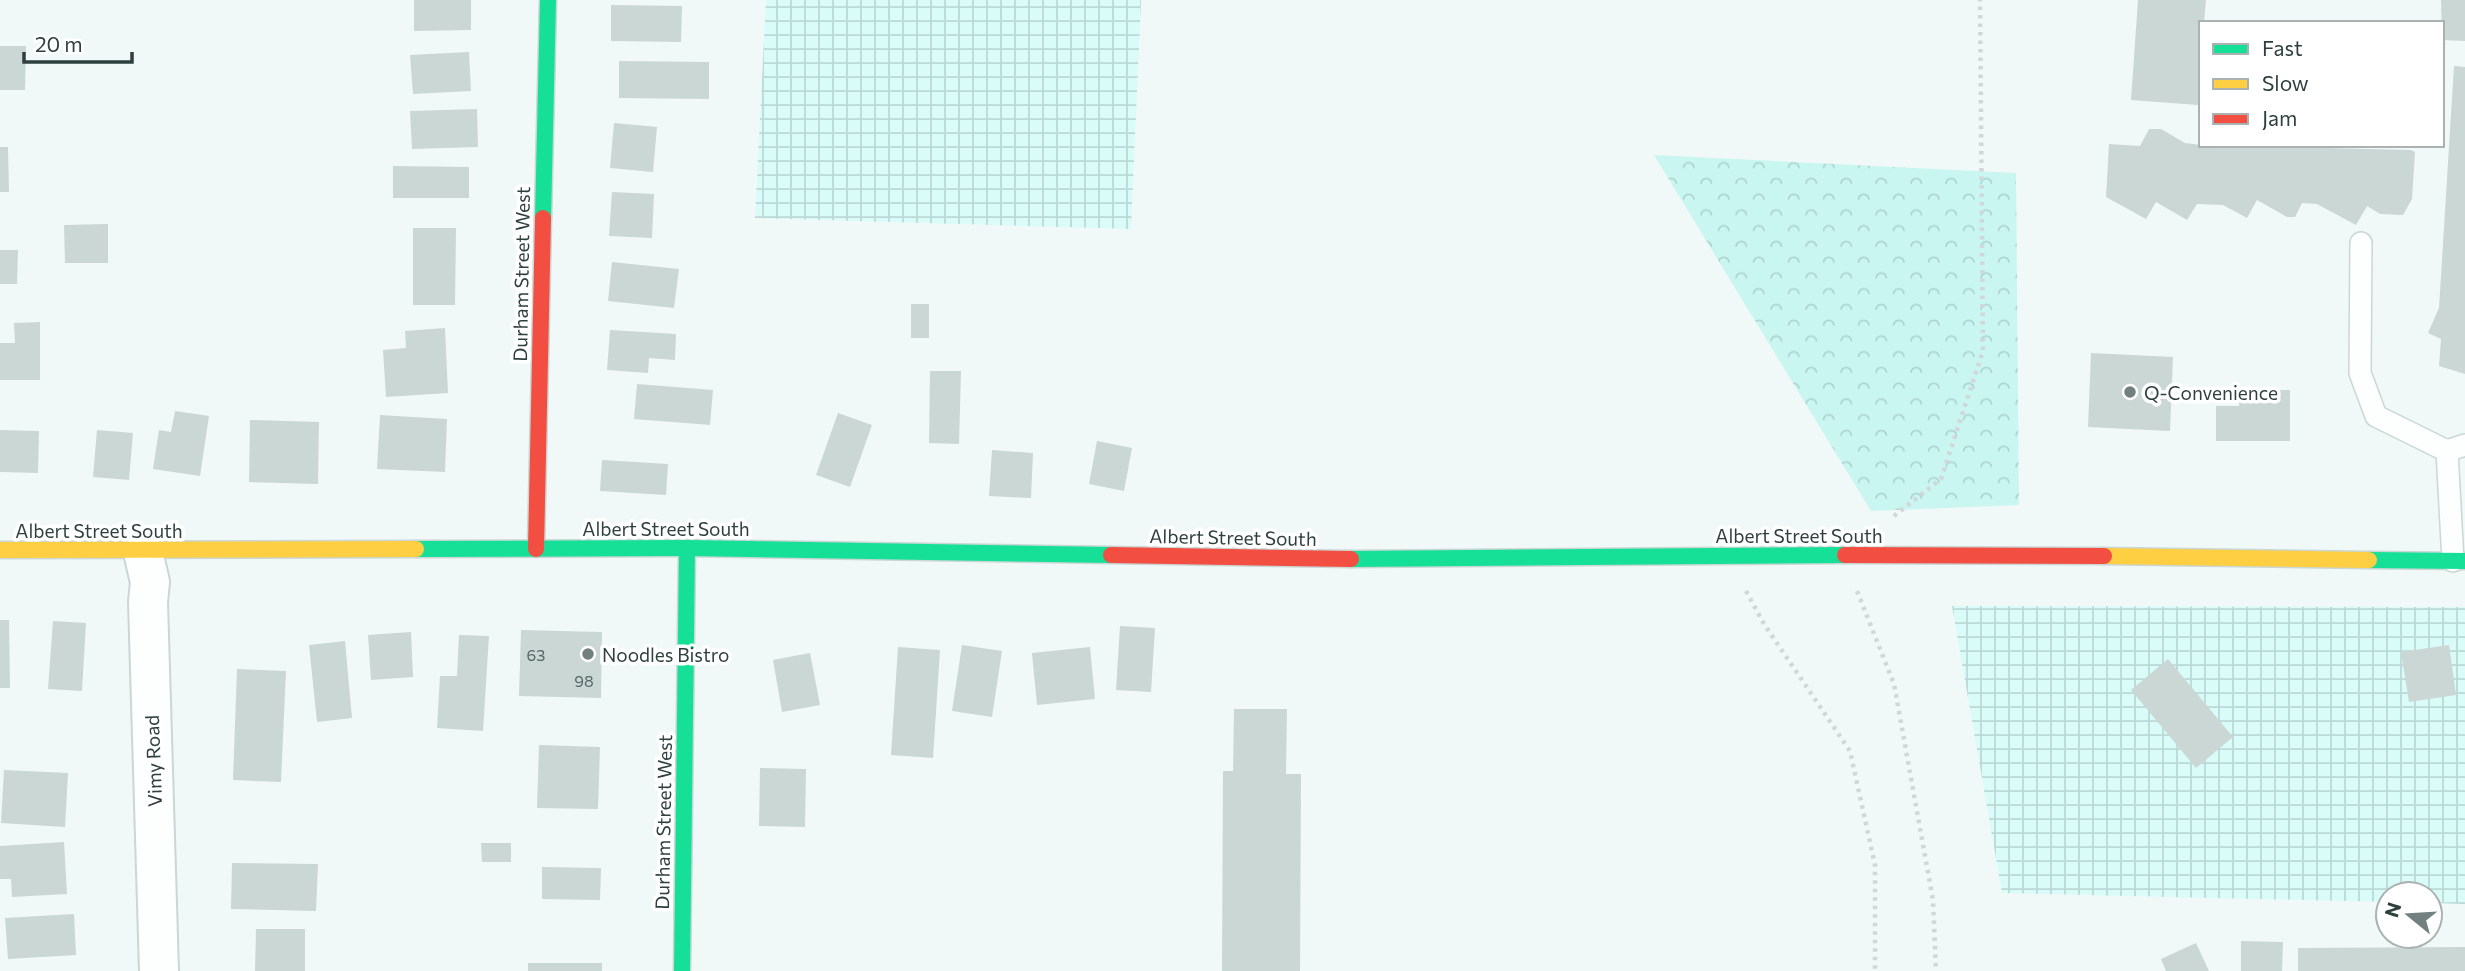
<svg xmlns="http://www.w3.org/2000/svg" width="2465" height="971" viewBox="0 0 2465 971" font-family="Commissioner,sans-serif">
	<defs>
		<pattern id="industrial-grid" width="8" height="8" patternUnits="userSpaceOnUse" patternTransform="scale(1.75)"><rect width="8" height="8" fill="#d9fcf9"/><path d="M0 4h8M4 0v8" fill="none" stroke="#bbd9d6"/></pattern>
		<pattern id="park-crowns" width="20" height="18" patternUnits="userSpaceOnUse" patternTransform="scale(1.75)"><rect width="20" height="18" fill="#c9f6f1"/><path d="M2 6a3 3 0 1 1 6 0M12 15a3 3 0 1 1 6 0" fill="none" stroke="#add4d0"/></pattern>
	</defs>
	<rect width="100%" height="100%" fill="#f0f9f8"/>
	<!-- industrial -->
	<g fill="url(#industrial-grid)">
		<path d="M766 0H1141L1131 229 755 218Z"/>
		<path d="M1952 606 2465 607V904L2430 903V894H2388V902L2002 893Z"/>
	</g>
	<!-- park -->
	<path fill="url(#park-crowns)" d="M1654 155 2016 173 2019 505 1871 511Z"/>
	<!-- building -->
	<g fill="#cbd7d5">
		<path d="M414 0H471V30L414 31Z"/>
		<path d="M2138 0H2206L2204 23H2201L2198 105 2131 100Z"/>
		<path d="M2441 0H2465V41L2442 40Z"/>
		<path d="M611 5 682 6 681 42 611 41Z"/>
		<path d="M0 46H26L25 90H0Z"/>
		<path d="M469 52 471 91 413 94 410 55Z"/>
		<path d="M619 61 709 62V99L619 98Z"/>
		<path d="M2454 66 2465 67V374L2439 366 2441 339 2428 333 2439 308Z"/>
		<path d="M477 109 478 147 412 149 410 111Z"/>
		<path d="M614 123 657 127 653 172 610 168Z"/>
		<path d="M2149 129H2161L2185 143 2201 145 2411 150 2415 152 2412 199 2403 215 2380 214 2367 206 2356 225 2317 204 2302 203 2295 217H2287L2257 200 2247 218 2223 205 2197 204 2187 220 2156 202 2146 219 2106 197 2109 144 2140 146Z"/>
		<path d="M0 147H8L9 192H0Z"/>
		<path d="M393 166 469 167V198H393Z"/>
		<path d="M612 192 654 194 652 238 609 236Z"/>
		<path d="M108 224V263H65L64 225Z"/>
		<path d="M413 228H456L455 305H413Z"/>
		<path d="M0 250H18L17 284H0Z"/>
		<path d="M612 262 679 269 674 308 608 301Z"/>
		<rect x="911" y="304" width="18" height="34"/>
		<path d="M40 322V380H0V343H15L14 323Z"/>
		<path d="M445 328 448 393 386 397 383 350 406 348 405 331Z"/>
		<path d="M610 330 676 334 675 360 649 358 648 373 607 370Z"/>
		<path d="M2091 353 2173 357 2170 431 2088 427Z"/>
		<path d="M930 371H961L959 444 929 443Z"/>
		<path d="M637 384 713 390 710 425 634 419Z"/>
		<path d="M2290 390V441H2216V406H2239L2240 391Z"/>
		<path d="M175 411 209 416 200 476 153 469 159 430 171 432Z"/>
		<path d="M838 413 872 425 850 487 816 475Z"/>
		<path d="M380 415 447 419 445 472 377 469Z"/>
		<path d="M250 420 319 422 318 484 249 482Z"/>
		<path d="M0 430 39 431 38 473 0 472Z"/>
		<path d="M97 430 133 433 129 480 93 477Z"/>
		<path d="M1097 441 1132 448 1124 491 1089 484Z"/>
		<path d="M992 450 1033 453 1031 498 989 496Z"/>
		<path d="M602 460 668 464 666 495 600 491Z"/>
		<path d="M0 620H9L10 688H0Z"/>
		<path d="M53 621 86 623 82 691 48 689Z"/>
		<path d="M1120 626 1155 628 1151 692 1116 690Z"/>
		<path d="M521 630 602 632 601 698 519 696Z"/>
		<path d="M411 632 413 677 371 680 368 635Z"/>
		<path d="M459 635 489 636 483 731 437 728 440 676H457Z"/>
		<path d="M345 641 352 718 317 722 309 645Z"/>
		<path d="M962 645 1002 651 992 717 952 711Z"/>
		<path d="M2449 645 2456 695 2409 702 2401 652Z"/>
		<path d="M898 647 940 650 933 758 891 755Z"/>
		<path d="M1090 647 1095 699 1037 705 1032 653Z"/>
		<path d="M810 653 820 705 782 712 773 660Z"/>
		<path d="M2168 659 2233 737 2196 768 2131 690Z"/>
		<path d="M237 669 286 671 281 782 233 780Z"/>
		<path d="M1234 709H1287L1286 774H1301L1300 971H1222L1223 771H1233Z"/>
		<path d="M539 745 600 747 598 809 537 808Z"/>
		<path d="M760 768 806 769 805 827 759 826Z"/>
		<path d="M4 770 68 773 65 827 1 823Z"/>
		<path d="M64 842 67 894 12 897 11 879H0V846Z"/>
		<path d="M481 843H511V862H482Z"/>
		<path d="M232 863 318 864 316 911 231 909Z"/>
		<path d="M542 867 601 868 600 900 542 899Z"/>
		<path d="M74 914 76 955 8 959 5 918Z"/>
		<path d="M256 929H305V971H255Z"/>
		<path d="M2241 941 2283 942 2282 971H2241Z"/>
		<path d="M2196 943 2209 971H2166L2161 959Z"/>
		<path d="M2465 947V971H2298V948Z"/>
		<rect x="528" y="963" width="74" height="8"/>
	</g>
	<g fill="none" stroke-linecap="round" stroke-linejoin="round">
		<defs>
			<g id="lane">
				<path d="M2361 243 2360 373 2376 416 2447 451"/>
				<path d="M2453 561 2447 451 2465 445"/>
			</g>
			<path id="street" d="M143 552 150 582 148 602 159 971"/>
			<g id="fast">
				<path d="M543 218 548 0"/>
				<path d="M416 549 687 548 1111 555"/>
				<path d="M1351 559 1845 555"/>
				<path d="M2369 560 2465 561"/>
				<path d="M682 971 687 548"/>
			</g>
			<g id="slow">
				<path d="M0 550 416 549"/>
				<path d="M2104 556 2369 560"/>
			</g>
			<g id="jam">
				<path d="M536 549 543 218"/>
				<path d="M1111 555 1351 559"/>
				<path d="M1845 555 2104 556"/>
			</g>
		</defs>
		<!-- lane casing -->
		<use href="#lane" stroke="#cad7d5" stroke-width="24"/>
		<!-- street casing -->
		<use href="#street" stroke="#cad7d5" stroke-width="42"/>
		<!-- fast casing -->
		<use href="#fast" stroke="#cad7d5" stroke-width="19"/>
		<!-- slow casing -->
		<use href="#slow" stroke="#cad7d5" stroke-width="19"/>
		<!-- jam casing -->
		<use href="#jam" stroke="#cad7d5" stroke-width="19"/>
		<!-- path -->
		<g stroke="#d1d7d6" stroke-width="4.5" stroke-dasharray="3.5 5" stroke-linecap="butt">
			<path d="M1894 516 1941 479 1983 351 1980 0"/>
			<path d="M1746 591 1764 624 1850 751 1875 865V971"/>
			<path d="M1857 591 1894 684 1933 900 1936 971"/>
		</g>
		<!-- lane -->
		<use href="#lane" stroke="#fdfefe" stroke-width="21"/>
		<!-- street -->
		<use href="#street" stroke="#fdfefe" stroke-width="38"/>
		<!-- fast -->
		<use href="#fast" stroke="#16e098" stroke-width="16"/>
		<!-- slow -->
		<use href="#slow" stroke="#ffcf43" stroke-width="16"/>
		<!-- jam -->
		<use href="#jam" stroke="#f24e42" stroke-width="16"/>
	</g>
	<!-- markers -->
	<g fill="#72817f" stroke="#fff" stroke-width="2.5">
		<circle cx="2130" cy="392" r="7"/>
		<circle cx="588" cy="654" r="7"/>
	</g>
	<g text-anchor="middle" dominant-baseline="central" stroke-width="7" stroke-linejoin="round" paint-order="stroke">
		<!-- number labels -->
		<g font-size="16" fill="#556664">
			<text x="536" y="654">63</text>
			<text x="584" y="680">98</text>
		</g>
		<!-- street labels -->
		<g font-size="19" fill="#2e403e" stroke="#fff">
			<text transform="translate(521 274) rotate(-89)">Durham Street West</text>
			<text x="666" y="528">Albert Street South</text>
			<text x="99" y="530">Albert Street South</text>
			<text x="1799" y="535">Albert Street South</text>
			<text transform="translate(1233 537) rotate(1)">Albert Street South</text>
			<text transform="translate(153 761) rotate(-92)">Vimy Road</text>
			<text transform="translate(663 822) rotate(-89)">Durham Street West</text>
		</g>
		<!-- poi labels -->
		<g font-size="19" fill="#2e403e" stroke="#fff" text-anchor="start">
			<text x="2144" y="392">Q-Convenience</text>
			<text x="602" y="654">Noodles Bistro</text>
		</g>
	</g>
	<!-- legend -->
	<rect x="2199" y="21" width="245" height="126" fill="#ffffff" stroke="#abb3b2" stroke-width="2"/>
	<rect x="2213" y="44" width="35" height="10" fill="#16e098" stroke="#abb3b2" stroke-width="2"/>
	<text x="2262" y="56" font-size="21" fill="#2e403e">Fast</text>
	<rect x="2213" y="79" width="35" height="10" fill="#ffcf43" stroke="#abb3b2" stroke-width="2"/>
	<text x="2262" y="91" font-size="21" fill="#2e403e">Slow</text>
	<rect x="2213" y="114" width="35" height="10" fill="#f24e42" stroke="#abb3b2" stroke-width="2"/>
	<text x="2262" y="126" font-size="21" fill="#2e403e">Jam</text>
	<!-- north arrow -->
	<g transform="translate(2409 915) rotate(288)"><circle r="33" fill="#ffffff" stroke="#abb3b2" stroke-width="2"/>
	<path d="M0-5L12 26L0 18L-12 26Z" fill="#72817f"/>
	<text y="-10" font-size="19" font-weight="bold" text-anchor="middle" fill="#2e403e">N</text>
	</g>
	<!-- scale -->
	<path d="M24 52v10h108v-10" fill="none" stroke="#2e403e" stroke-width="3.5"/>
	<text x="35" y="52" font-size="21" fill="#2e403e" stroke="#ffffff" stroke-width="5" paint-order="stroke">20 m</text>
</svg>
